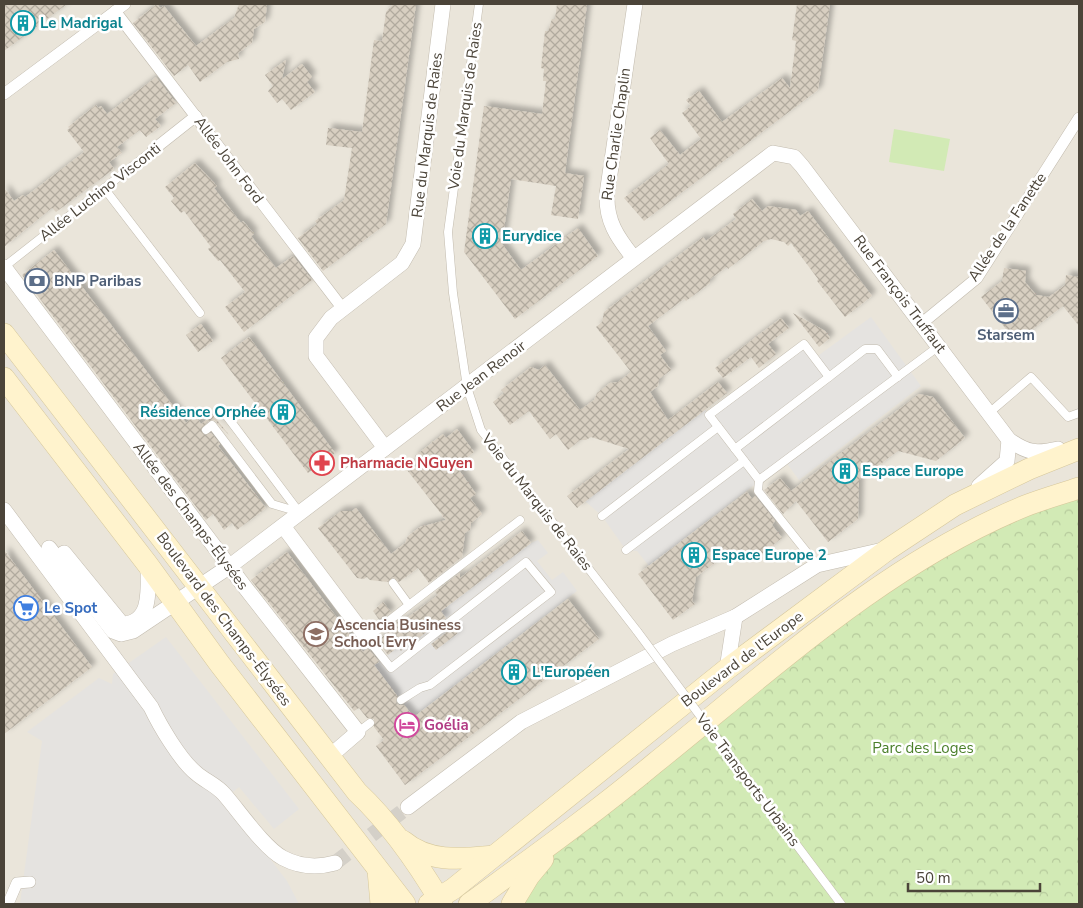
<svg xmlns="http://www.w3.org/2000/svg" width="1083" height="908" viewBox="0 0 1083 908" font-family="'Nunito Sans',sans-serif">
	<defs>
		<pattern id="forest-crowns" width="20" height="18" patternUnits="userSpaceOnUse" patternTransform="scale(1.25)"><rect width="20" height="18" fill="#d2eab5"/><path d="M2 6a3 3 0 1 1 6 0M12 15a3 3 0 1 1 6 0" fill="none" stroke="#b6ca9c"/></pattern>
		<pattern id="building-cross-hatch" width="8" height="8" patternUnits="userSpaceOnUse" patternTransform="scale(1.25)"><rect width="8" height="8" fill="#d8cfc1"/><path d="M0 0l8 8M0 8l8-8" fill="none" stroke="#b1aa9e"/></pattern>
		<filter id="shadow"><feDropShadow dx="4.5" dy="-4.5" stdDeviation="2.5" flood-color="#0004"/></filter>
	</defs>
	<rect width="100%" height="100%" fill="#f6f3ec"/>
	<!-- residential -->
	<rect fill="#eae5da" x="4" y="4" width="1075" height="900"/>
	<!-- forest -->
	<path fill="url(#forest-crowns)" d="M1079 488V904H512L562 836 915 564Z"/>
	<!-- garden -->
	<path fill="#d2eab5" d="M894 129 950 139 944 171 889 162Z"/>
	<!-- parking -->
	<g fill="#e5e3e0">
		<path d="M871 317 921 386 799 480 785 461 649 566 637 551 626 550 602 516 585 501 705 410 709 415 804 344 815 358Z"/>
		<path d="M538 540 548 553 537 561 552 580 563 572 577 591 414 717 374 665 398 647 412 633 531 543Z"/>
		<path d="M166 637 299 809 274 829 239 787 224 799 287 881 299 904H20L42 741 27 732 99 678 112 684 113 674Z"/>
	</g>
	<!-- building -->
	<g fill="url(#building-cross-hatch)" filter="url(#shadow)">
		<path d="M4 4H67L4 51Z"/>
		<path d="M157 4 160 8 164 6 196 46 234 18 239 4H267L265 22 254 29 252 43 238 53 239 59 227 62 200 82 188 65 174 76 133 23Z"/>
		<path d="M393 4H416L386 224 323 271 298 238 317 224 315 221 344 200 352 148 326 145 328 128 362 132 374 40 382 41 386 12Z"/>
		<path d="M557 4H587L565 173 584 176 578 219 551 215 556 186 511 179 502 244 521 270 578 228 598 256 515 319 464 252 484 106 542 114 546 81H543L544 69 541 68 545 31H548L552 19H555Z"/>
		<path d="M797 4H830L818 90 644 221 624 198 669 164 650 138 660 130 680 155 701 139 682 113 691 106 686 100 699 91 722 122 782 78 790 88 796 41 792 40Z"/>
		<path d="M286 60 282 79 302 64 312 77 307 82 315 92 291 110 282 99 277 103 268 91 273 86 265 75Z"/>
		<path d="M156 77 176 103 155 119 161 126 146 137 140 130 117 147 122 153 109 162 114 169 56 212 52 208 4 247V188L14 201 23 195 25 197 84 152 67 130 70 128 68 127 96 105 98 108 101 106 107 114Z"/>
		<path d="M195 163 217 186 214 188 241 223 243 221 254 234 251 236 276 268 293 256 312 280 244 332 225 307 245 292 220 260 218 261 208 249 211 247 184 211 181 213 171 201 174 198 165 187Z"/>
		<path d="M752 199 762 211 768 206 796 210 800 216 808 211 872 296 845 317 817 281 818 279 791 243 788 246 784 242 771 239 764 241 728 269 727 267 710 279V283L686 301 684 299 648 326 666 351 660 355 671 370 659 379 658 386 650 392 668 420 718 382 727 393 577 508 567 496 629 449 591 437 586 440H580L568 450 556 434 550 439 529 411 510 425 493 402 504 393 501 390 531 367 539 370 545 365 580 410 594 400 597 393 610 383 618 382 631 372 596 327 602 322 604 312 703 237 706 241 736 219 733 214Z"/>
		<path d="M54 250 186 423 195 416 201 424 213 415 230 436 214 420 208 421 201 429 204 435 211 433 220 444 218 446 266 508 237 530 232 523 224 530 213 514 206 520 22 275Z"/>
		<path d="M1004 268 1026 271 1025 282 1036 295 1049 297 1065 285 1066 275 1079 277V326L1063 306 1016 342 981 297 1002 281Z"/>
		<path d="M793 313 825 331 830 338 819 347Z"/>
		<path d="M781 318 789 328 768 344 776 354 759 368 751 357 723 378 715 368Z"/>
		<path d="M201 324 213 341 198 352 186 335Z"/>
		<path d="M249 337 335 453 308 473 221 358Z"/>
		<path d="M919 394 933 397 965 438 936 461 898 451 859 480 858 519 828 542 796 501 783 514 764 490 780 478 791 491Z"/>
		<path d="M457 429 474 452 456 466 476 494 470 498 482 514 471 523 470 530 465 533 462 557 429 583 418 568 399 582 393 577 388 582 370 580 367 577 364 579 357 578 318 528 341 511H352L356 508 391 554 405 543 408 536 420 527 446 520 407 470 412 467 415 456 443 434 446 438Z"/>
		<path d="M747 492 752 499 755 496 775 521 772 525 782 538 758 557 755 553 733 549 696 577 692 601 695 604 673 620 638 574Z"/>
		<path d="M522 531 531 543 441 611 446 618 401 651 398 647 388 655 377 641 389 632 387 630 398 621 400 623 438 595 435 592 460 573V578Z"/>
		<path d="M4 550 92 667 4 734Z"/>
		<path d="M287 552 363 652 368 648 379 662 374 665 397 696 396 703 399 705H404L414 717 568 599 599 639 405 785 376 746 384 740 374 727V719L367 718 359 708 354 711 251 580Z"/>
		<path d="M383 602 391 612 380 621 373 611Z"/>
		<path d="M453 627 458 633 436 650 431 644Z"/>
	</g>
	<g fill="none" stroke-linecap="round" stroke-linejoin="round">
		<!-- minor-tunnel -->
		<path stroke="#d4d0c8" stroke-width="15" stroke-dasharray="15 8" stroke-linecap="butt" d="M335 863 408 807"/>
		<defs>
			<g id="service">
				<path d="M479 4 448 232 453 293 467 387 481 430 637 631"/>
				<path d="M104 188 200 313"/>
				<path d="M4 267 153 150"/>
				<path d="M898 377 877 349H865L829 377 804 344 709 415 759 480 939 346"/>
				<path d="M223 411 299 512"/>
				<path d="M989 413 1031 377 1068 417 1079 413"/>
				<path d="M206 430 212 425 272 504 299 512"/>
				<path d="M735 449 829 377"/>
				<path d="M759 480 758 491 817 565"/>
				<path d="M602 516 718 427"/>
				<path d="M626 550 744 461"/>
				<path d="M393 583 409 605 367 638 391 668 526 562 551 592 430 685 420 688 401 700"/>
				<path d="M409 605 520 520"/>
				<path d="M358 732 370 723"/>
				<path d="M730 756 841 904"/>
			</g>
			<g id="pedestrian">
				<path d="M115 11 343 309"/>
				<path d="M4 94 125 4"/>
				<path d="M153 150 196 116"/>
				<path d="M921 324 977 278 1079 118"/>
				<path d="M8 904 17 883 30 882"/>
			</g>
			<g id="minor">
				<path d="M633 257C617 237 606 221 607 194L635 4"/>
				<path d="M4 267 244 586 358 732 329 757"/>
				<path d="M385 448 316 356V338L331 318 402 263 413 244 443 4"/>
				<path d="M979 486 1007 461 1009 440"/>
				<path d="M4 510 151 707C160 726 180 760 196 773 205 781 216 785 224 794 239 811 264 848 283 858 300 867 317 868 335 863"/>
				<path d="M283 526 367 638"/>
				<path d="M49 548 113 631 121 634 133 631 230 566 773 153 794 157 802 166 1009 440C1028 453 1035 454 1058 449"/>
				<path d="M64 553 122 624C153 624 148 587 148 565"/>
				<path d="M727 669 735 617"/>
				<path d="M408 807 521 722 672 644 735 617 817 565 883 550"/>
			</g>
			<g id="secondary">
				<path d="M4 334 357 792C390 823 419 865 442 904"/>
				<path d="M4 378 148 565 219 663 405 904"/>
				<path d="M403 841C429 863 461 859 493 856"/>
				<path d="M378 870 381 904"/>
				<path d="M429 904 453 889 727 669 887 550 955 505 1029 469 1079 449"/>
				<path d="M469 904C532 858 595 813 655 763 771 670 886 563 1025 506 1043 499 1061 494 1079 488"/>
				<path d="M512 904 529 876 543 859"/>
			</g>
		</defs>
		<!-- service casing -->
		<use href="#service" stroke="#c2bbae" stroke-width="9"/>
		<!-- pedestrian casing -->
		<use href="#pedestrian" stroke="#c2bbae" stroke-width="12"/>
		<!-- minor casing -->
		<use href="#minor" stroke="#c2bbae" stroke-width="16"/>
		<!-- secondary casing -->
		<use href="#secondary" stroke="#d6c79b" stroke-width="22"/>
		<!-- service -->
		<use href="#service" stroke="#fff" stroke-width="8"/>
		<!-- pedestrian -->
		<use href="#pedestrian" stroke="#fff" stroke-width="11"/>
		<!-- minor -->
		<use href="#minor" stroke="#fff" stroke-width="15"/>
		<!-- secondary -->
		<use href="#secondary" stroke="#fff3cd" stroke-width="21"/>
		<defs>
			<path id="service-bridge" d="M637 631 730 756"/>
		</defs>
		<!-- service-bridge casing -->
		<use href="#service-bridge" stroke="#c2bbae" stroke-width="9" stroke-linecap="butt"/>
		<!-- service-bridge -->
		<use href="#service-bridge" stroke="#fff" stroke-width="8"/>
	</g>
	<!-- icons -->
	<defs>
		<symbol id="building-ring" viewBox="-11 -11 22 22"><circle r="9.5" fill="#fff" stroke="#0f9aa8" stroke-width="1.5"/><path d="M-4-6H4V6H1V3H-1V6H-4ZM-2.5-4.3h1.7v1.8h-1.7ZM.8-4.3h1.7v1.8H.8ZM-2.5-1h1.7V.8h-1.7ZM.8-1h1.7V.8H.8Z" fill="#0f9aa8"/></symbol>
		<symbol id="bank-ring" viewBox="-11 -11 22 22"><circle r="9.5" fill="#fff" stroke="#5c6f8a" stroke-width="1.5"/><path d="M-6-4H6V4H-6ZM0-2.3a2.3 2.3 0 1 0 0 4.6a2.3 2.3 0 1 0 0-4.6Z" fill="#5c6f8a"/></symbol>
		<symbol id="office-ring" viewBox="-11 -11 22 22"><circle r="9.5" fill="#fff" stroke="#5c6f8a" stroke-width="1.5"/><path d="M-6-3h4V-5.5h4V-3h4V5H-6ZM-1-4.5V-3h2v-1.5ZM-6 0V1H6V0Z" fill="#5c6f8a"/></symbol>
		<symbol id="pharmacy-ring" viewBox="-11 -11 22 22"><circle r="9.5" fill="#fff" stroke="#e0444e" stroke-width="1.5"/><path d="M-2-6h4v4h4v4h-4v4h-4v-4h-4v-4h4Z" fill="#e0444e"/></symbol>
		<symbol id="supermarket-ring" viewBox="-11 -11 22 22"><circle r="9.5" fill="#fff" stroke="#3f7fe0" stroke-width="1.5"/><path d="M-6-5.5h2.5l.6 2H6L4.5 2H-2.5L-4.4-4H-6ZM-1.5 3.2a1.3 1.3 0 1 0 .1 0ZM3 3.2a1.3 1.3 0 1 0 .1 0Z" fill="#3f7fe0"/></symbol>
		<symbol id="university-ring" viewBox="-11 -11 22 22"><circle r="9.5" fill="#fff" stroke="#8d6e63" stroke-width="1.5"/><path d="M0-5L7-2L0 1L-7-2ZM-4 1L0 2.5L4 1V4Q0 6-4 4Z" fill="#8d6e63"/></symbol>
		<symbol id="hotel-ring" viewBox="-11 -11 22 22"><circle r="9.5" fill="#fff" stroke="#d1479c" stroke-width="1.5"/><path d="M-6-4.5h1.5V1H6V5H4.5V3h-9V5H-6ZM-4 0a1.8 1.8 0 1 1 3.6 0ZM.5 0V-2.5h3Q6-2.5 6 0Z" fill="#d1479c"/></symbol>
	</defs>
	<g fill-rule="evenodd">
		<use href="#building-ring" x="9" y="9" width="28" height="28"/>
		<use href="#building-ring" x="471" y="222" width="28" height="28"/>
		<use href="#bank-ring" x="23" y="267" width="28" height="28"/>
		<use href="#office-ring" x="992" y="297" width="28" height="28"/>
		<use href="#building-ring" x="269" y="398" width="28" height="28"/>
		<use href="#pharmacy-ring" x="308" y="449" width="28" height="28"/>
		<use href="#building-ring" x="831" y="457" width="28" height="28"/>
		<use href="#building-ring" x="680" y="541" width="28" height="28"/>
		<use href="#supermarket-ring" x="12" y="594" width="28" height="28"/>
		<use href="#university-ring" x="302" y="620" width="28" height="28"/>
		<use href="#building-ring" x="500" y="658" width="28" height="28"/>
		<use href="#hotel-ring" x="393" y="711" width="28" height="28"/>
	</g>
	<g text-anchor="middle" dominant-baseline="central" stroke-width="5" stroke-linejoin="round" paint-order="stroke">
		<!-- culture labels -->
		<g font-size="15" font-weight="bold" fill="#0d838f" stroke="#fff" text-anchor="start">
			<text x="40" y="23">Le Madrigal</text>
			<text x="502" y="236">Eurydice</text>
			<text x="266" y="412" text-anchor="end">Résidence Orphée</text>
			<text x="862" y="471">Espace Europe</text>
			<text x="712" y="555">Espace Europe 2</text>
			<text x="532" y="672">L'Européen</text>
		</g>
		<!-- street labels -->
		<g font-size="15" fill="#4b4439" stroke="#fff">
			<text transform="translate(465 106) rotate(-82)">Voie du Marquis de Raies</text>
			<text transform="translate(616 134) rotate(-82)">Rue Charlie Chaplin</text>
			<text transform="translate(427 135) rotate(-83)">Rue du Marquis de Raies</text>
			<text transform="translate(229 160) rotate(53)">Allée John Ford</text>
			<text transform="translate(100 192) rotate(-38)">Allée Luchino Visconti</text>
			<text transform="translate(1007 227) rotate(-56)">Allée de la Fanette</text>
			<text transform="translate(900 294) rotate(53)">Rue François Truffaut</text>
			<text transform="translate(481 376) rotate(-37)">Rue Jean Renoir</text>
			<text transform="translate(537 502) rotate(52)">Voie du Marquis de Raies</text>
			<text transform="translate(191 516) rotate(53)">Allée des Champs-Élysées</text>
			<text transform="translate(224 619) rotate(53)">Boulevard des Champs-Élysées</text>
			<text transform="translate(742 659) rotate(-37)">Boulevard de l'Europe</text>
			<text transform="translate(748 780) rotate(53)">Voie Transports Urbains</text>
		</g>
		<!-- service labels -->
		<g font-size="15" font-weight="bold" fill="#4e5e75" stroke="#fff" text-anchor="start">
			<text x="54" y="281">BNP Paribas</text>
			<text x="1006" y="335" text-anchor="middle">Starsem</text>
		</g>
		<!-- health labels -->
		<g font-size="15" font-weight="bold" fill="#be3a42" stroke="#fff" text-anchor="start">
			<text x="340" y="463">Pharmacie NGuyen</text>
		</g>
		<!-- shop labels -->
		<g font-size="15" font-weight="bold" fill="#366cbe" stroke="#fff" text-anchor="start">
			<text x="44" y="608">Le Spot</text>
		</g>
		<!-- education labels -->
		<g font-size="15" font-weight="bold" fill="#785e54" stroke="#fff" text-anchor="start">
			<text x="334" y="625">Ascencia Business<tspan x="334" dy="17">School Evry</tspan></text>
		</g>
		<!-- hotel labels -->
		<g font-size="15" font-weight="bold" fill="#b23c85" stroke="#fff" text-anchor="start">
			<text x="424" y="725">Goélia</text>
		</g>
		<!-- park labels -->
		<g font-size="15" fill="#4a7f2a" stroke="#fff">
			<text x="923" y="748">Parc des Loges</text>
		</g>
	</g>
	<!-- border -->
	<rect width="1083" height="908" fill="none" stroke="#4b4439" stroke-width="10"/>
	<!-- scale -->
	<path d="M908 883v8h132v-8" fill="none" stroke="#4b4439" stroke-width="2.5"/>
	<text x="916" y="883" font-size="15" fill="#4b4439" stroke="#ffffff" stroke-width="4" paint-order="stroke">50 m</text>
</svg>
